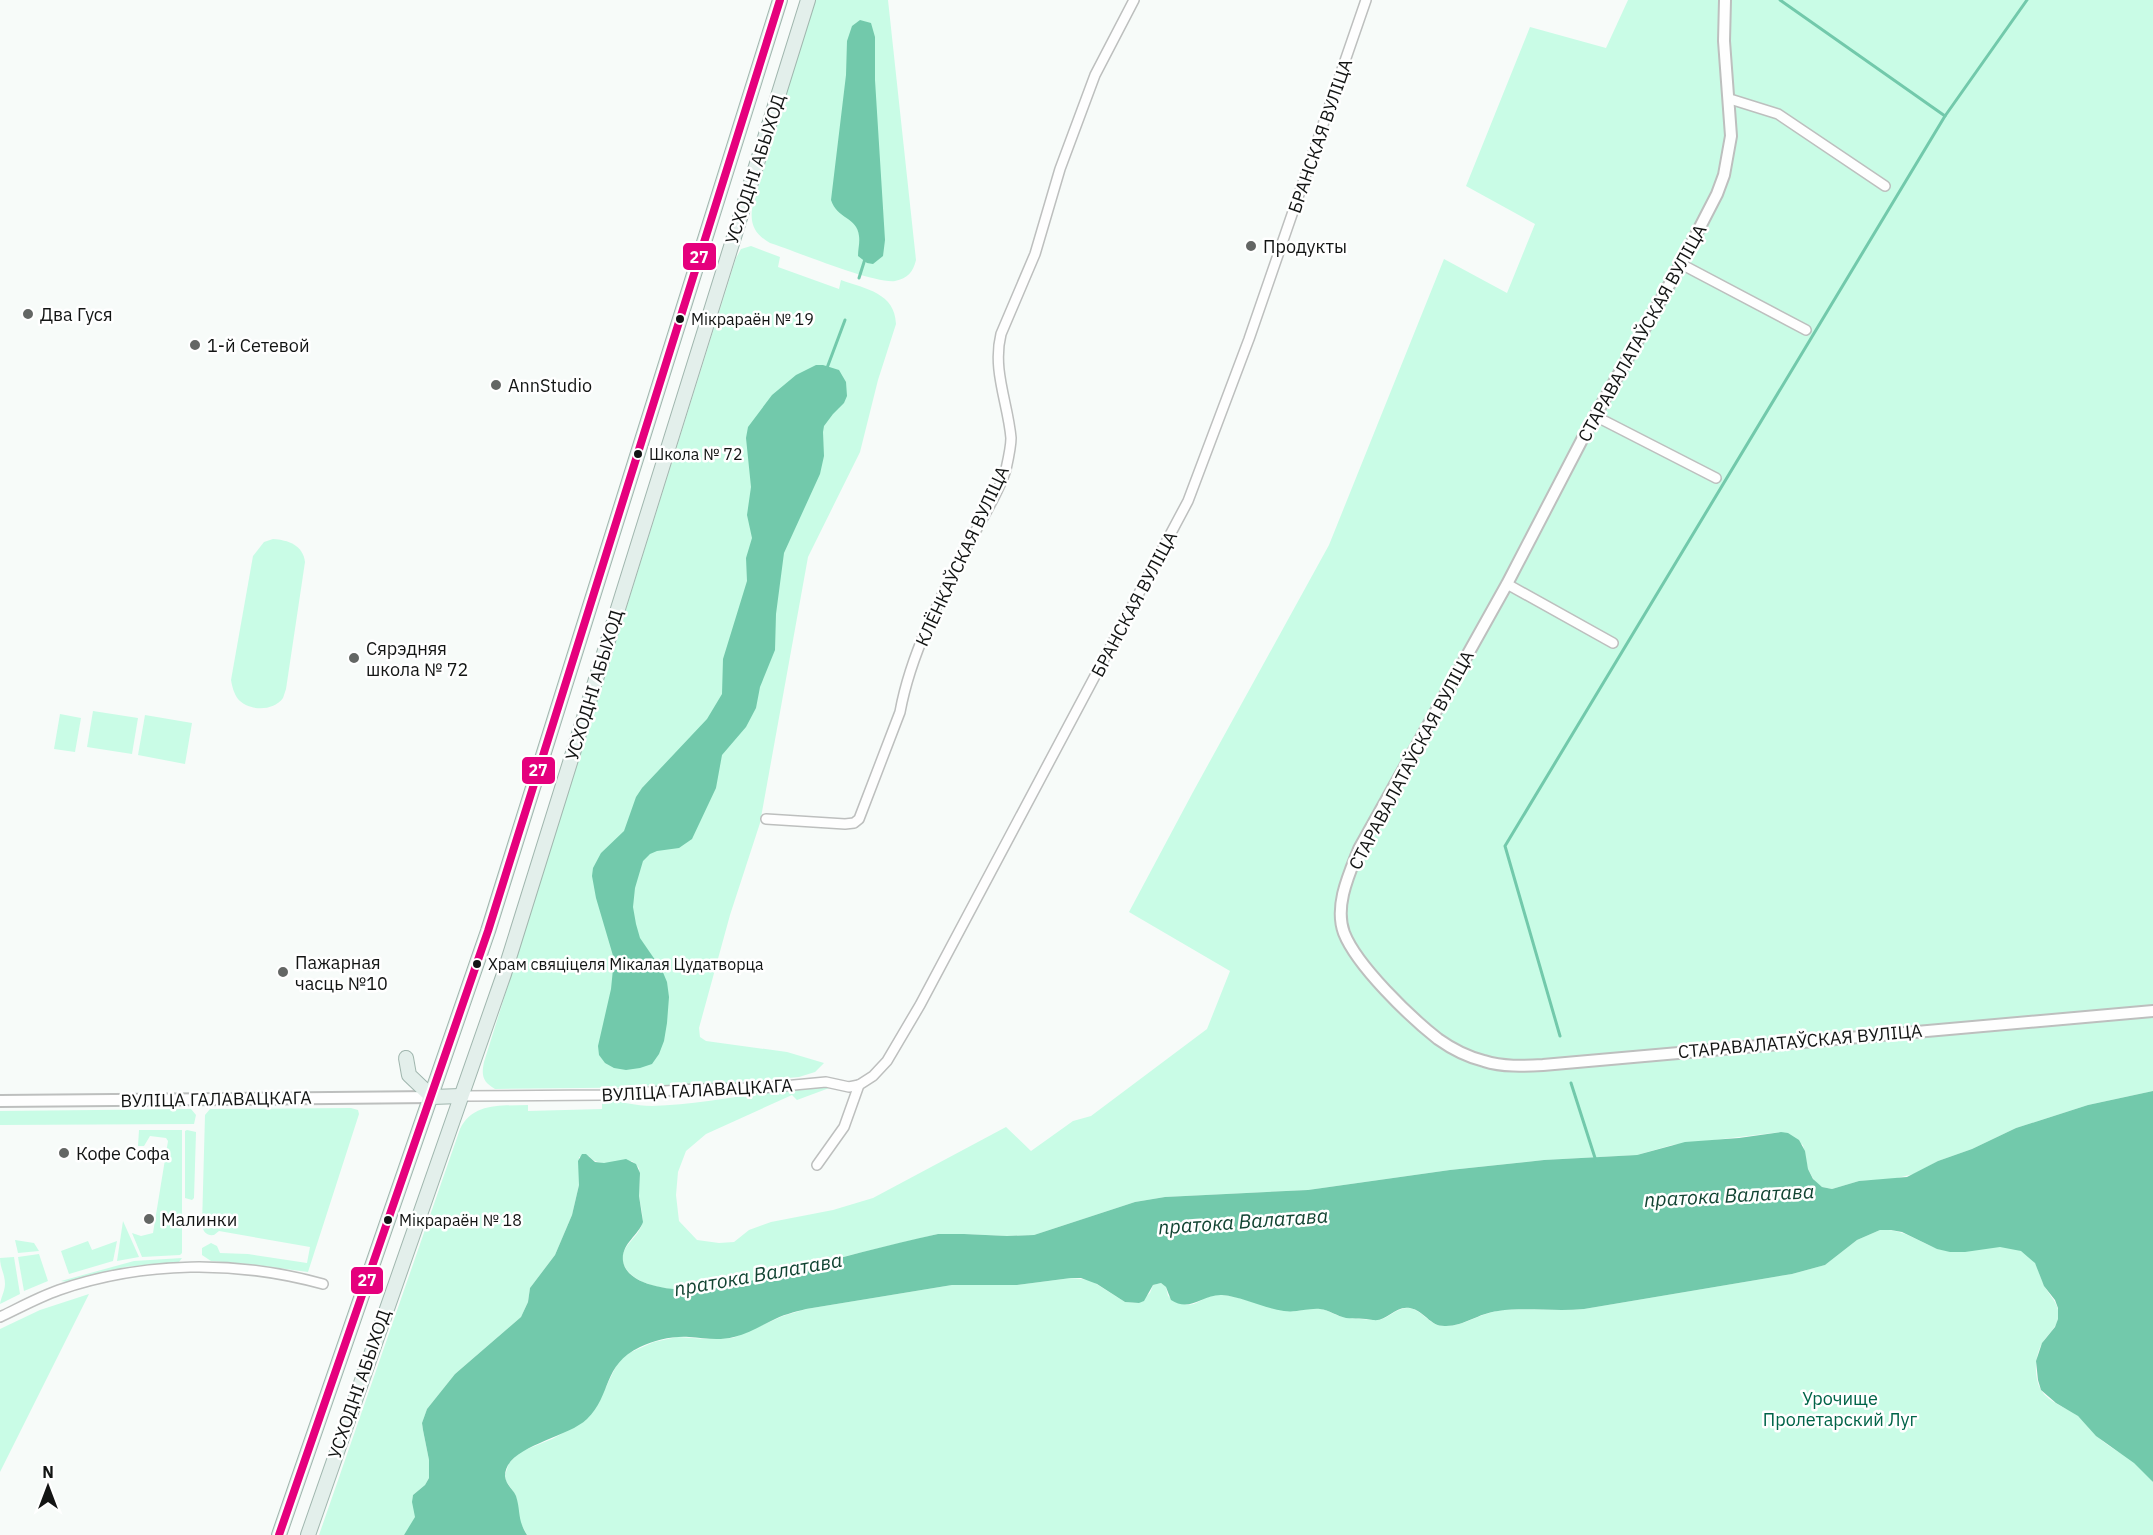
<svg xmlns="http://www.w3.org/2000/svg" width="2153" height="1535" viewBox="0 0 2153 1535" font-family="'IBM Plex Sans',sans-serif">
	<rect width="100%" height="100%" fill="#f7fbf9"/>
	<!-- green -->
	<g fill="#c9fce6">
		<path d="M813 0H888L916 260C913 272 908 278 895 281 874 284 795 251 770 243 756 235 750 226 752 209Z"/>
		<path d="M1628 0H2153V1091L2088 1105 2016 1128 1972 1149 1938 1161 1914 1174 1893 1179 1859 1181 1832 1189 1822 1187 1815 1182 1808 1169 1803 1145 1781 1132 1773 1133 1672 1145 1637 1155 1544 1160 1450 1170 1308 1190 1165 1197 1135 1202 1034 1235 1007 1236 964 1234H938C890 1245 842 1257 795 1269 764 1277 733 1287 701 1290 680 1292 636 1288 625 1267 616 1249 635 1241 641 1227 645 1217 640 1206 639 1196 639 1186 640 1178 639 1168L632 1161C618 1162 598 1168 589 1156L579 1157V1185L572 1215 555 1255 530 1288 528 1302 521 1317 455 1374 427 1409 422 1423 423 1430 429 1460V1478L425 1485 413 1495C412 1502 414 1504 415 1511 417 1521 409 1528 404 1535H319L460 1129C473 1102 502 1106 528 1105V1111L602 1109V1099C618 1101 636 1106 652 1106 713 1105 772 1087 832 1087L797 1100 792 1095 706 1134 686 1151 678 1172 676 1195 679 1221 697 1240 719 1243 734 1242 749 1230 771 1222 833 1210 873 1198 1006 1127 1031 1151 1073 1121 1091 1116 1207 1029 1230 971 1129 912 1193 792 1329 545 1444 259 1507 293 1535 224 1466 186 1530 27 1606 48Z"/>
		<path d="M751 246 780 257 778 267 839 289 841 280C866 289 895 293 896 324L878 380 860 452 808 557 760 823 730 915 699 1028 700 1037 706 1041 787 1052 824 1063 815 1072 799 1077 681 1087 495 1089C483 1082 481 1076 484 1062L736 258 741 249Z"/>
		<path d="M273 539C288 540 303 545 305 562L286 689C285 692 284 695 283 698 273 712 248 711 238 699 234 694 232 686 231 680L253 556 264 542Z"/>
		<path d="M93 711 138 718 132 754 87 747Z"/>
		<path d="M60 714 81 718 75 752 54 749Z"/>
		<path d="M145 715 192 723 185 764 138 755Z"/>
		<path d="M351 1108 358 1110 359 1114 308 1272 248 1264 211 1261 202 1255V1248L211 1243 217 1246 220 1253 248 1254 307 1263 310 1247 219 1231 214 1235C207 1236 203 1232 202 1225L205 1115 210 1109Z"/>
		<path d="M191 1109 196 1115 194 1124 0 1125V1111Z"/>
		<path d="M139 1130H182V1253L180 1255 142 1257 132 1233 141 1236 153 1233 168 1141 166 1138 150 1136 144 1146H138Z"/>
		<path d="M187 1130 196 1132 194 1198 192 1200 185 1198V1131Z"/>
		<path d="M123 1221 139 1257 117 1261Z"/>
		<path d="M1880 1230C1908 1228 1923 1248 1949 1251 1969 1254 1991 1243 2012 1248 2039 1254 2035 1268 2045 1287 2051 1298 2061 1305 2058 1319 2056 1328 2048 1334 2043 1342 2035 1354 2033 1376 2041 1390 2049 1403 2066 1407 2078 1416 2085 1422 2090 1430 2097 1436 2108 1447 2122 1453 2134 1462 2141 1468 2147 1475 2153 1482V1535H527L519 1520 513 1491 506 1481 505 1475 509 1463 520 1452 552 1439 578 1425 606 1387 618 1362 629 1353 654 1342 677 1337 707 1339 733 1338 783 1316 806 1309 952 1285H1017L1071 1278 1090 1280 1125 1302 1139 1303 1150 1293 1153 1285 1161 1283 1166 1287 1168 1296C1198 1317 1196 1293 1223 1295 1246 1298 1268 1308 1290 1311 1299 1312 1308 1308 1317 1308 1326 1309 1331 1313 1339 1316 1350 1319 1364 1319 1375 1320 1388 1321 1395 1307 1409 1308 1423 1310 1429 1326 1444 1326 1463 1327 1479 1314 1497 1311 1525 1307 1555 1312 1584 1309L1792 1274 1825 1265 1857 1240Z"/>
		<path d="M15 1240 34 1243 39 1251 18 1253Z"/>
		<path d="M88 1241 92 1250 117 1241 113 1261 69 1274 61 1251Z"/>
		<path d="M39 1254 48 1281 24 1291 18 1257Z"/>
		<path d="M14 1257 20 1294 0 1304C1 1297 5 1291 5 1284 5 1274 0 1268 0 1258Z"/>
		<path d="M182 1258 179 1262 125 1267 67 1282 61 1281 134 1261Z"/>
		<path d="M89 1294 0 1472V1329L40 1310Z"/>
	</g>
	<!-- water -->
	<g fill="#72c9ab">
		<path d="M860 20 871 23 875 37V80L885 240 883 256 873 264 867 263 858 256C858 249 860 243 859 236 857 217 837 219 831 200L846 75 847 41 852 26Z"/>
		<path d="M816 365H823L839 370 846 382 847 396 844 403 833 414 824 426 823 432 824 456 820 474 784 553 776 614 775 650 760 687 756 708 746 727 722 755 716 788 692 839 679 848 657 851 650 854 643 861 635 888 633 907 636 924 640 938 662 970 667 982 669 997 667 1023 664 1041 659 1054 652 1064 640 1068 626 1070 614 1068 605 1063 599 1055 598 1046 611 989 614 959 596 898 592 876 593 868 601 853 624 831 636 797 642 788 707 719 722 694 723 659 747 581 746 558 752 538 747 515 751 487 746 438 748 427 772 395 796 375Z"/>
		<path d="M2153 1091V1482L2134 1463 2096 1436 2078 1416 2056 1403 2041 1390 2038 1380 2036 1361 2042 1343 2055 1327 2058 1319V1308L2055 1300 2044 1286 2035 1263 2021 1251 2000 1247 1965 1252H1950L1937 1249 1902 1232 1891 1230H1880L1857 1240 1825 1265 1792 1274 1584 1309C1555 1312 1526 1307 1498 1311 1479 1313 1464 1326 1446 1326 1430 1327 1425 1311 1410 1308 1395 1305 1387 1322 1373 1320 1364 1318 1354 1319 1346 1318 1337 1316 1329 1310 1320 1309 1308 1308 1296 1313 1284 1311 1263 1308 1243 1297 1222 1295 1203 1294 1190 1313 1171 1300L1166 1287 1161 1283 1153 1285 1144 1301 1139 1303 1125 1302 1097 1284 1081 1278H1071L1017 1285H952L806 1309C794 1312 782 1315 771 1321 759 1327 747 1334 734 1337 718 1341 704 1338 689 1337 672 1336 655 1340 640 1347 602 1365 612 1395 587 1419 566 1439 505 1446 505 1476 506 1485 513 1489 516 1496 521 1512 517 1519 527 1535H404L415 1517 412 1502 413 1495 425 1485 429 1478V1460L423 1430 422 1423 427 1409 455 1374 521 1317 528 1302 530 1288 555 1255 572 1215 579 1185 578 1161 582 1154H586L595 1162 604 1163 626 1159 636 1164 640 1173 639 1196 643 1222C638 1236 621 1244 623 1261 627 1288 680 1291 700 1290 729 1288 757 1279 786 1272 836 1259 887 1245 938 1234H964L1007 1236 1034 1235 1135 1202 1165 1197 1308 1190 1450 1170 1544 1160 1637 1155 1685 1142 1739 1138 1781 1132 1788 1133 1799 1140 1805 1151 1808 1169 1813 1179 1822 1187 1832 1189 1859 1181 1907 1177 1938 1161 1972 1149 2016 1128 2088 1105Z"/>
	</g>
	<g fill="none" stroke-linecap="round" stroke-linejoin="round">
		<!-- stream -->
		<g stroke="#72c9ab" stroke-width="3">
			<path d="M1780 0 1945 116"/>
			<path d="M859 278 865 259"/>
			<path d="M827 368 845 320"/>
			<path d="M1560 1036 1505 846 1945 116 2027 0"/>
			<path d="M1571 1083 1596 1161"/>
		</g>
		<defs>
			<g id="minor">
				<path d="M1730 99 1778 114 1885 186"/>
				<path d="M1681 264 1806 330"/>
				<path d="M1595 416 1716 478"/>
				<path d="M1507 584 1613 643"/>
				<path d="M766 819 845 824 854 823 859 819 900 712C911 652 941 596 969 543 979 524 1001 489 1006 469 1008 460 1011 447 1011 438 1008 403 992 370 1001 334L1035 254 1060 169 1095 75 1134 0"/>
				<path d="M461 1096 602 1095 696 1089 761 1088 826 1082 849 1087 859 1085"/>
				<path d="M817 1165 844 1127 859 1085 873 1076 887 1061 920 1005 1188 501 1249 339 1366 0"/>
				<path d="M0 1317C19 1308 39 1297 59 1290 144 1261 236 1260 323 1284"/>
			</g>
			<g id="tertiary">
				<path d="M1725 0 1724 41 1731 136 1724 175 1717 194 1681 264 1586 432 1507 584 1359 849C1349 874 1334 906 1344 933 1357 966 1410 1017 1438 1039 1452 1049 1468 1057 1484 1061 1503 1067 1523 1066 1543 1065L2153 1011"/>
				<path d="M0 1101 432 1097"/>
			</g>
			<g id="primary">
				<path d="M406 1058 409 1075 432 1097 461 1096"/>
				<path d="M279 1535 488 931 780 0"/>
				<path d="M308 1535 504 974 808 0"/>
			</g>
		</defs>
		<!-- minor casing -->
		<use href="#minor" stroke="#bdbfbe" stroke-width="12"/>
		<!-- tertiary casing -->
		<use href="#tertiary" stroke="#bdbfbe" stroke-width="14"/>
		<!-- primary casing -->
		<use href="#primary" stroke="#a0b6ae" stroke-width="16"/>
		<!-- minor -->
		<use href="#minor" stroke="#fefefe" stroke-width="9"/>
		<!-- tertiary -->
		<use href="#tertiary" stroke="#fefefe" stroke-width="10"/>
		<!-- primary -->
		<use href="#primary" stroke="#e3efeb" stroke-width="14"/>
		<defs>
			<path id="bus-1" d="M279 1535 488 931 780 0"/>
		</defs>
		<!-- bus-1 casing -->
		<use href="#bus-1" stroke="#fff" stroke-width="12"/>
		<!-- bus-1 -->
		<use href="#bus-1" stroke="#e5007d" stroke-width="8"/>
	</g>
	<!-- markers -->
	<g fill="#636664" stroke="#fff" stroke-width="2">
		<circle cx="1251" cy="246" r="6"/>
		<circle cx="28" cy="314" r="6"/>
		<circle cx="195" cy="345" r="6"/>
		<circle cx="496" cy="385" r="6"/>
		<circle cx="354" cy="658" r="6"/>
		<circle cx="283" cy="972" r="6"/>
		<circle cx="64" cy="1153" r="6"/>
		<circle cx="149" cy="1219" r="6"/>
	</g>
	<g fill="#131514" stroke="#fff" stroke-width="2">
		<circle cx="680" cy="319" r="5"/>
		<circle cx="638" cy="454" r="5"/>
		<circle cx="477" cy="964" r="5"/>
		<circle cx="388" cy="1220" r="5"/>
	</g>
	<g text-anchor="middle" dominant-baseline="central" stroke-width="5" stroke-linejoin="round" paint-order="stroke">
		<!-- bus labels -->
		<g font-size="16" fill="#131514" stroke="#fff" text-anchor="start">
			<text x="691" y="319">Мікрараён № 19</text>
			<text x="649" y="454">Школа № 72</text>
			<text x="488" y="964">Храм свяціцеля Мікалая Цудатворца</text>
			<text x="399" y="1220">Мікрараён № 18</text>
		</g>
		<!-- street labels -->
		<g font-size="18" fill="#131514" stroke="#fff">
			<text transform="translate(1320 136) rotate(-71)">БРАНСКАЯ ВУЛІЦА</text>
			<text transform="translate(755 169) rotate(-72)">УСХОДНІ АБЫХОД</text>
			<text transform="translate(1642 333) rotate(-61)">СТАРАВАЛАТАЎСКАЯ ВУЛІЦА</text>
			<text transform="translate(962 556) rotate(-65)">КЛЁНКАЎСКАЯ ВУЛІЦА</text>
			<text transform="translate(1134 604) rotate(-62)">БРАНСКАЯ ВУЛІЦА</text>
			<text transform="translate(594 685) rotate(-73)">УСХОДНІ АБЫХОД</text>
			<text transform="translate(1411 760) rotate(-62)">СТАРАВАЛАТАЎСКАЯ ВУЛІЦА</text>
			<text transform="translate(1800 1041) rotate(-5)">СТАРАВАЛАТАЎСКАЯ ВУЛІЦА</text>
			<text transform="translate(697 1090) rotate(-3)">ВУЛІЦА ГАЛАВАЦКАГА</text>
			<text transform="translate(216 1099) rotate(-1)">ВУЛІЦА ГАЛАВАЦКАГА</text>
			<text transform="translate(359 1384) rotate(-71)">УСХОДНІ АБЫХОД</text>
		</g>
		<!-- poi labels -->
		<g font-size="18" fill="#131514" stroke="#fff" text-anchor="start">
			<text x="1263" y="246">Продукты</text>
			<text x="40" y="314">Два Гуся</text>
			<text x="207" y="345">1-й Сетевой</text>
			<text x="508" y="385">AnnStudio</text>
			<text x="366" y="648">Сярэдняя<tspan x="366" dy="21">школа № 72</tspan></text>
			<text x="295" y="962">Пажарная<tspan x="295" dy="21">часць №10</tspan></text>
			<text x="76" y="1153">Кофе Софа</text>
			<text x="161" y="1219">Малинки</text>
		</g>
		<!-- park labels -->
		<g font-size="18" fill="#006448" stroke="#fff">
			<text x="1840" y="1398">Урочище<tspan x="1840" dy="21">Пролетарский Луг</tspan></text>
		</g>
		<!-- water labels -->
		<g font-size="20" font-style="italic" fill="#114432" stroke="#fff">
			<text transform="translate(1729 1195) rotate(-3)">пратока Валатава</text>
			<text transform="translate(1243 1221) rotate(-4)">пратока Валатава</text>
			<text transform="translate(758 1274) rotate(-10)">пратока Валатава</text>
		</g>
	</g>
	<g stroke="#fff" stroke-width="2">
		<rect x="682" y="242" width="35" height="29" rx="6" fill="#e5007d"/>
		<rect x="521" y="756" width="35" height="29" rx="6" fill="#e5007d"/>
		<rect x="350" y="1266" width="34" height="29" rx="6" fill="#e5007d"/>
	</g>
	<g font-size="16" text-anchor="middle" font-weight="bold" fill="#fff">
		<text x="699" y="263">27</text>
		<text x="538" y="776">27</text>
		<text x="367" y="1286">27</text>
	</g>
	<!-- north arrow -->
	<g transform="translate(48 1487)" stroke="#ffffff" stroke-width="4.5" paint-order="stroke">
	<path d="M0-4.5L10 22L0 15L-10 22Z" fill="#131514"/>
	<text y="-9" font-size="16" font-weight="bold" text-anchor="middle" fill="#131514">N</text>
	</g>
</svg>
